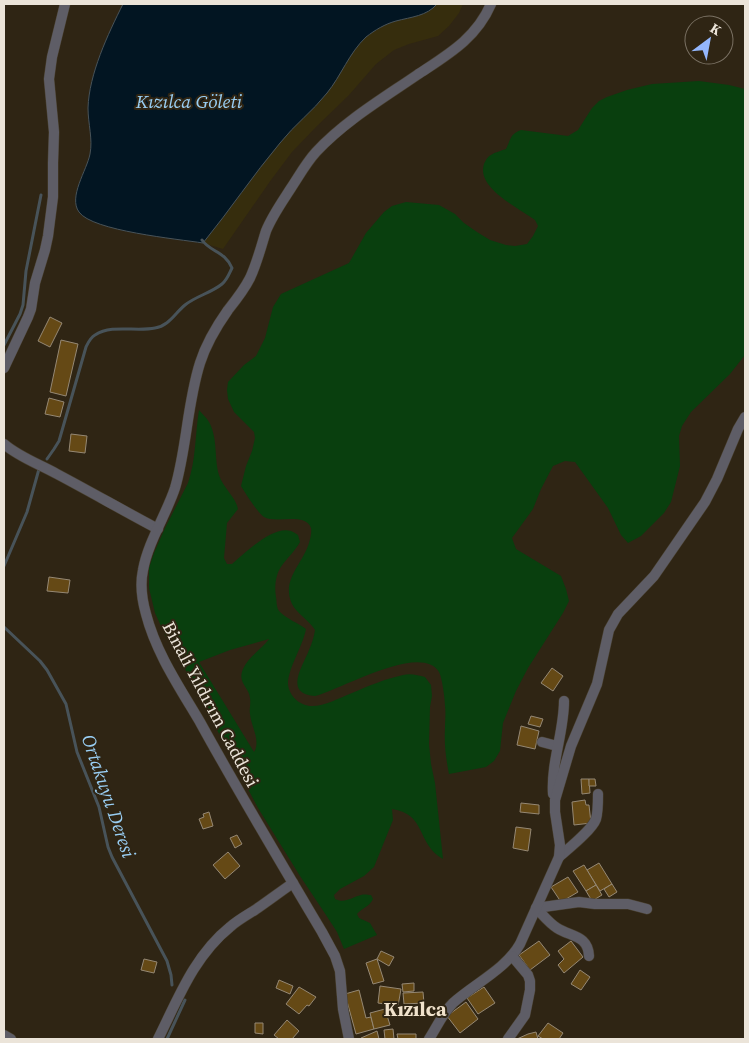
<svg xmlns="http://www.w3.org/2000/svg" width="749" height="1043" viewBox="0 0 749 1043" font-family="'Source Serif 4',serif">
	<rect width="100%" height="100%" fill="#2f2514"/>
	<!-- green -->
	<g fill="#093f0e" fill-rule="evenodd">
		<path d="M699 81 729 85 745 89V355L730 374 691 412 682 426 679 436 680 466 671 502 664 513 641 536 628 543 621 535 608 508 575 462 565 461 553 466 541 489 533 509 512 538 516 549 561 576 566 589 569 601 563 613 528 668 516 691 503 723 500 751 494 761 486 767 449 774C446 759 444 744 445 728 445 721 446 713 445 706 445 699 442 677 439 672 421 642 340 690 315 696 283 694 303 666 309 650 312 643 314 637 315 630 310 621 296 613 292 604 281 580 302 565 309 543 310 539 312 533 311 528 305 512 276 524 264 517 258 513 245 493 241 486L246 466 252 451 255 438 254 432 234 412 228 399 227 390 228 382 244 365 256 356 265 338 273 307 281 294 349 263 366 233 384 212 392 206 406 202 439 205 455 214 464 223 477 232 490 240 506 245 515 246 527 244 533 236 538 226 535 220C519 208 476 188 484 164 486 160 487 157 491 155 495 152 501 151 506 149 511 139 510 134 521 130L568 136 578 130 592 108 599 101 607 97 627 90 652 84Z"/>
		<path d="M199 410C202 414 207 418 209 422 218 438 214 458 219 475 223 488 236 497 238 509L227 523 224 558 227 564H232C245 553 273 525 291 531 294 532 296 534 298 535L300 542C295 551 289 556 283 564 276 572 274 586 276 597 277 602 276 608 280 612 287 619 298 623 306 629 303 646 288 668 288 684 289 696 300 706 312 706 325 706 339 698 352 693 368 686 385 679 403 675 410 673 418 675 425 677L431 685 432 696 430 707 429 744 431 764 435 783 443 859C416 844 427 814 392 809L393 820 374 867 364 876 340 889 334 895 335 899C345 904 352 897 361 895 364 894 368 895 371 895L373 899C369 907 362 908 357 914L359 918 370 923 377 935 344 949 337 932 326 915 300 876 258 808 184 667 167 639 155 613 149 588V568L154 553 165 528 188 483C196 460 195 435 199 410ZM269 639C262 649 248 657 243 669 237 683 249 687 250 698 251 704 249 709 250 714 251 726 261 741 254 752L199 662 230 650Z"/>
	</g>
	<!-- sand -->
	<path fill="#362d0d" d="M437 4H463L459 13 449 26 438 36 409 44 394 50 376 64 349 95 316 127 292 152 271 180 223 249 203 243C230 210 253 175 280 143 294 125 313 111 327 93 341 76 349 53 366 37 375 30 385 24 396 21 411 17 427 16 437 4Z"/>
	<!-- water -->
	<path fill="#021522" stroke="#485359" d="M123 4H437C427 16 411 17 396 21 385 24 375 30 366 37 349 53 341 76 327 93 313 111 294 125 280 143 253 175 230 210 203 243 178 239 92 231 79 212 68 197 87 170 90 154 93 139 88 124 88 108 89 74 108 34 123 4Z"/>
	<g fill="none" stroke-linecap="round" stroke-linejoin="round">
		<!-- stream -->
		<g stroke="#485359" stroke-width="3">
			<path d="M4 345 20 314 23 305 26 271 41 195"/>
			<path d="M47 459 54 449 59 441 86 347C88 343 90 338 95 335 112 324 136 332 155 328 169 326 175 313 185 305 196 296 211 293 222 284 227 280 229 274 232 268 225 251 210 252 202 240"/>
			<path d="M4 566 27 512 39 469"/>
			<path d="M4 627 40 661 47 670 66 704 77 752 99 807 108 847 112 857 167 961 171 975 172 985"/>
			<path d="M167 1039 185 1000"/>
		</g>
	</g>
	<!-- building -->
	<g fill="#654915" stroke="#958874">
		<path d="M50 317 62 323 50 347 38 341Z"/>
		<path d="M61 340 78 344 66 396 50 392Z"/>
		<path d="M49 398 64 402 60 417 45 414Z"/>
		<path d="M71 434 87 436 85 453 69 451Z"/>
		<path d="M49 577 70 580 68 593 47 591Z"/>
		<path d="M552 668 563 676 553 691 541 683Z"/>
		<path d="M531 716 543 719 540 727 528 724Z"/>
		<path d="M521 726 539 731 535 749 517 745Z"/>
		<path d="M581 779H589L590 793 582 794Z"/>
		<path d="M589 779H595L596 786H589Z"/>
		<path d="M585 800 586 805H589L591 823 574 825 572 802Z"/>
		<path d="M521 803 539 805V814L520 812Z"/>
		<path d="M209 812 213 826 203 829 199 819 204 817 203 814Z"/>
		<path d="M516 827 531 829 528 851 513 848Z"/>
		<path d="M237 835 242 844 235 848 230 838Z"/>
		<path d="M228 852 240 866 225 879 213 865Z"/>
		<path d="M599 863 612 884 600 891 587 870Z"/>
		<path d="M584 865 596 885 586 891 573 871Z"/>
		<path d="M568 877 578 892 561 902 551 887Z"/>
		<path d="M612 884 617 892 609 897 604 889Z"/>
		<path d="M596 885 602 895 592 901 586 891Z"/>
		<path d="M539 941 550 955 530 970 519 955Z"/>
		<path d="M571 941 583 957 564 973 558 965 564 959 558 951Z"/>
		<path d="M381 951 394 957 389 966 377 959Z"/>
		<path d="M144 959 157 962 154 973 141 970Z"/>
		<path d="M377 959 384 981 373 984 366 963Z"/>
		<path d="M580 970 590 977 581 990 571 984Z"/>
		<path d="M279 980 293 986 290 994 276 988Z"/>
		<path d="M414 983V991L403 992 402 984Z"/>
		<path d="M380 986 401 989 398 1006 378 1003Z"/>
		<path d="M299 987 316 997 309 1006 307 1005 299 1014 286 1004Z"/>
		<path d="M484 987 495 1003 478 1014 467 998Z"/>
		<path d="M359 990 366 1018 371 1017 374 1029 356 1034 345 994Z"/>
		<path d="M423 992 424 1003 404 1004 403 993Z"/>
		<path d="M466 1002 478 1019 460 1033 447 1016Z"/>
		<path d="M385 1009 390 1025 374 1029 370 1013Z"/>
		<path d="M287 1020 299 1031 292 1039H279L274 1035Z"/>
		<path d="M255 1023H263V1034L255 1033Z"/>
		<path d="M548 1023 563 1033 559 1039H543L538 1036Z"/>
		<path d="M393 1029 394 1039H385L384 1030Z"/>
		<path d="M377 1031 379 1039H362L361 1038Z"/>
		<path d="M536 1032 538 1039H517L528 1034Z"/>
		<path d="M397 1034H416V1039H398Z"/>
	</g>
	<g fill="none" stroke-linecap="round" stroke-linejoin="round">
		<defs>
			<g id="minor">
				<path d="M4 368 28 317 31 309 35 283 45 250 48 236 53 197V163L54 132 49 79 52 57 65 4"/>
				<path d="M4 444C19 457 39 464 57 474 91 492 124 511 158 529"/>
				<path d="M542 742 557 746"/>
				<path d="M553 794C551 762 564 732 564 701"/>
				<path d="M559 857C568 849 592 830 596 819 598 812 598 802 598 794"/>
				<path d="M536 908 579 902 595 904H628L647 909"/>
				<path d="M536 908C543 915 549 923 557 928 571 937 588 935 589 956"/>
				<path d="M4 1035 11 1039"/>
				<path d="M158 1039C178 999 194 956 230 927 238 920 247 915 255 910 268 901 280 892 293 883"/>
				<path d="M349 1039 343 1009 340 971 335 956 322 932C281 863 239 793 200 722 180 688 156 653 146 614 142 600 140 584 143 570 148 542 166 515 175 488 187 447 187 404 200 363 206 344 216 327 228 310 236 300 244 290 250 278 257 263 261 247 266 231 272 216 282 202 291 188 299 176 306 163 316 152 345 121 382 99 417 75 447 55 476 39 491 4"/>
				<path d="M429 1039C437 1027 442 1014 453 1003 474 984 506 969 520 944L559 857 560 845 555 812V800L571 746 597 684 609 630 618 614 654 576 705 502 717 479 738 429 745 417"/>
				<path d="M508 1039 525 1015 530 990V981L528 975 512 956"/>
			</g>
		</defs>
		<!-- minor casing -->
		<use href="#minor" stroke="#494030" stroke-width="11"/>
		<!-- minor -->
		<use href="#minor" stroke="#5e5d66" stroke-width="10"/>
	</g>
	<g text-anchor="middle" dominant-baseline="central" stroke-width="4" stroke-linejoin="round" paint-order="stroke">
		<!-- street labels -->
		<g font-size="18" fill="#ebe4d9" stroke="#2f2514">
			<text transform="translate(211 704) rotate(62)">Binali Yıldırım Caddesi</text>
		</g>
		<!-- water labels -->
		<g font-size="19" font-style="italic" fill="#99cef3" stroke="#2f2514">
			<text x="189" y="101">Kızılca Göleti</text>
			<text transform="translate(109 796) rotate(71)">Ortakuyu Deresi</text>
		</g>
		<!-- quarter labels -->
		<g font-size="20" font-weight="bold" fill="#f0e2cc" stroke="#2f2514">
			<text x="415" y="1009">Kızılca</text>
		</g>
	</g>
	<!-- border -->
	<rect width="749" height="1043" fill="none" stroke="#ebe4d9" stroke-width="10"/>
	<!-- north arrow -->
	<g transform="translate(709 40) rotate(32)"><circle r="24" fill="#2f2514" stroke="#7a7163"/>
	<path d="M0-4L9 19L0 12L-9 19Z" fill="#94b7fd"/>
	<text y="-8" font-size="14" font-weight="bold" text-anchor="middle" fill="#ebe4d9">K</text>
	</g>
</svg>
